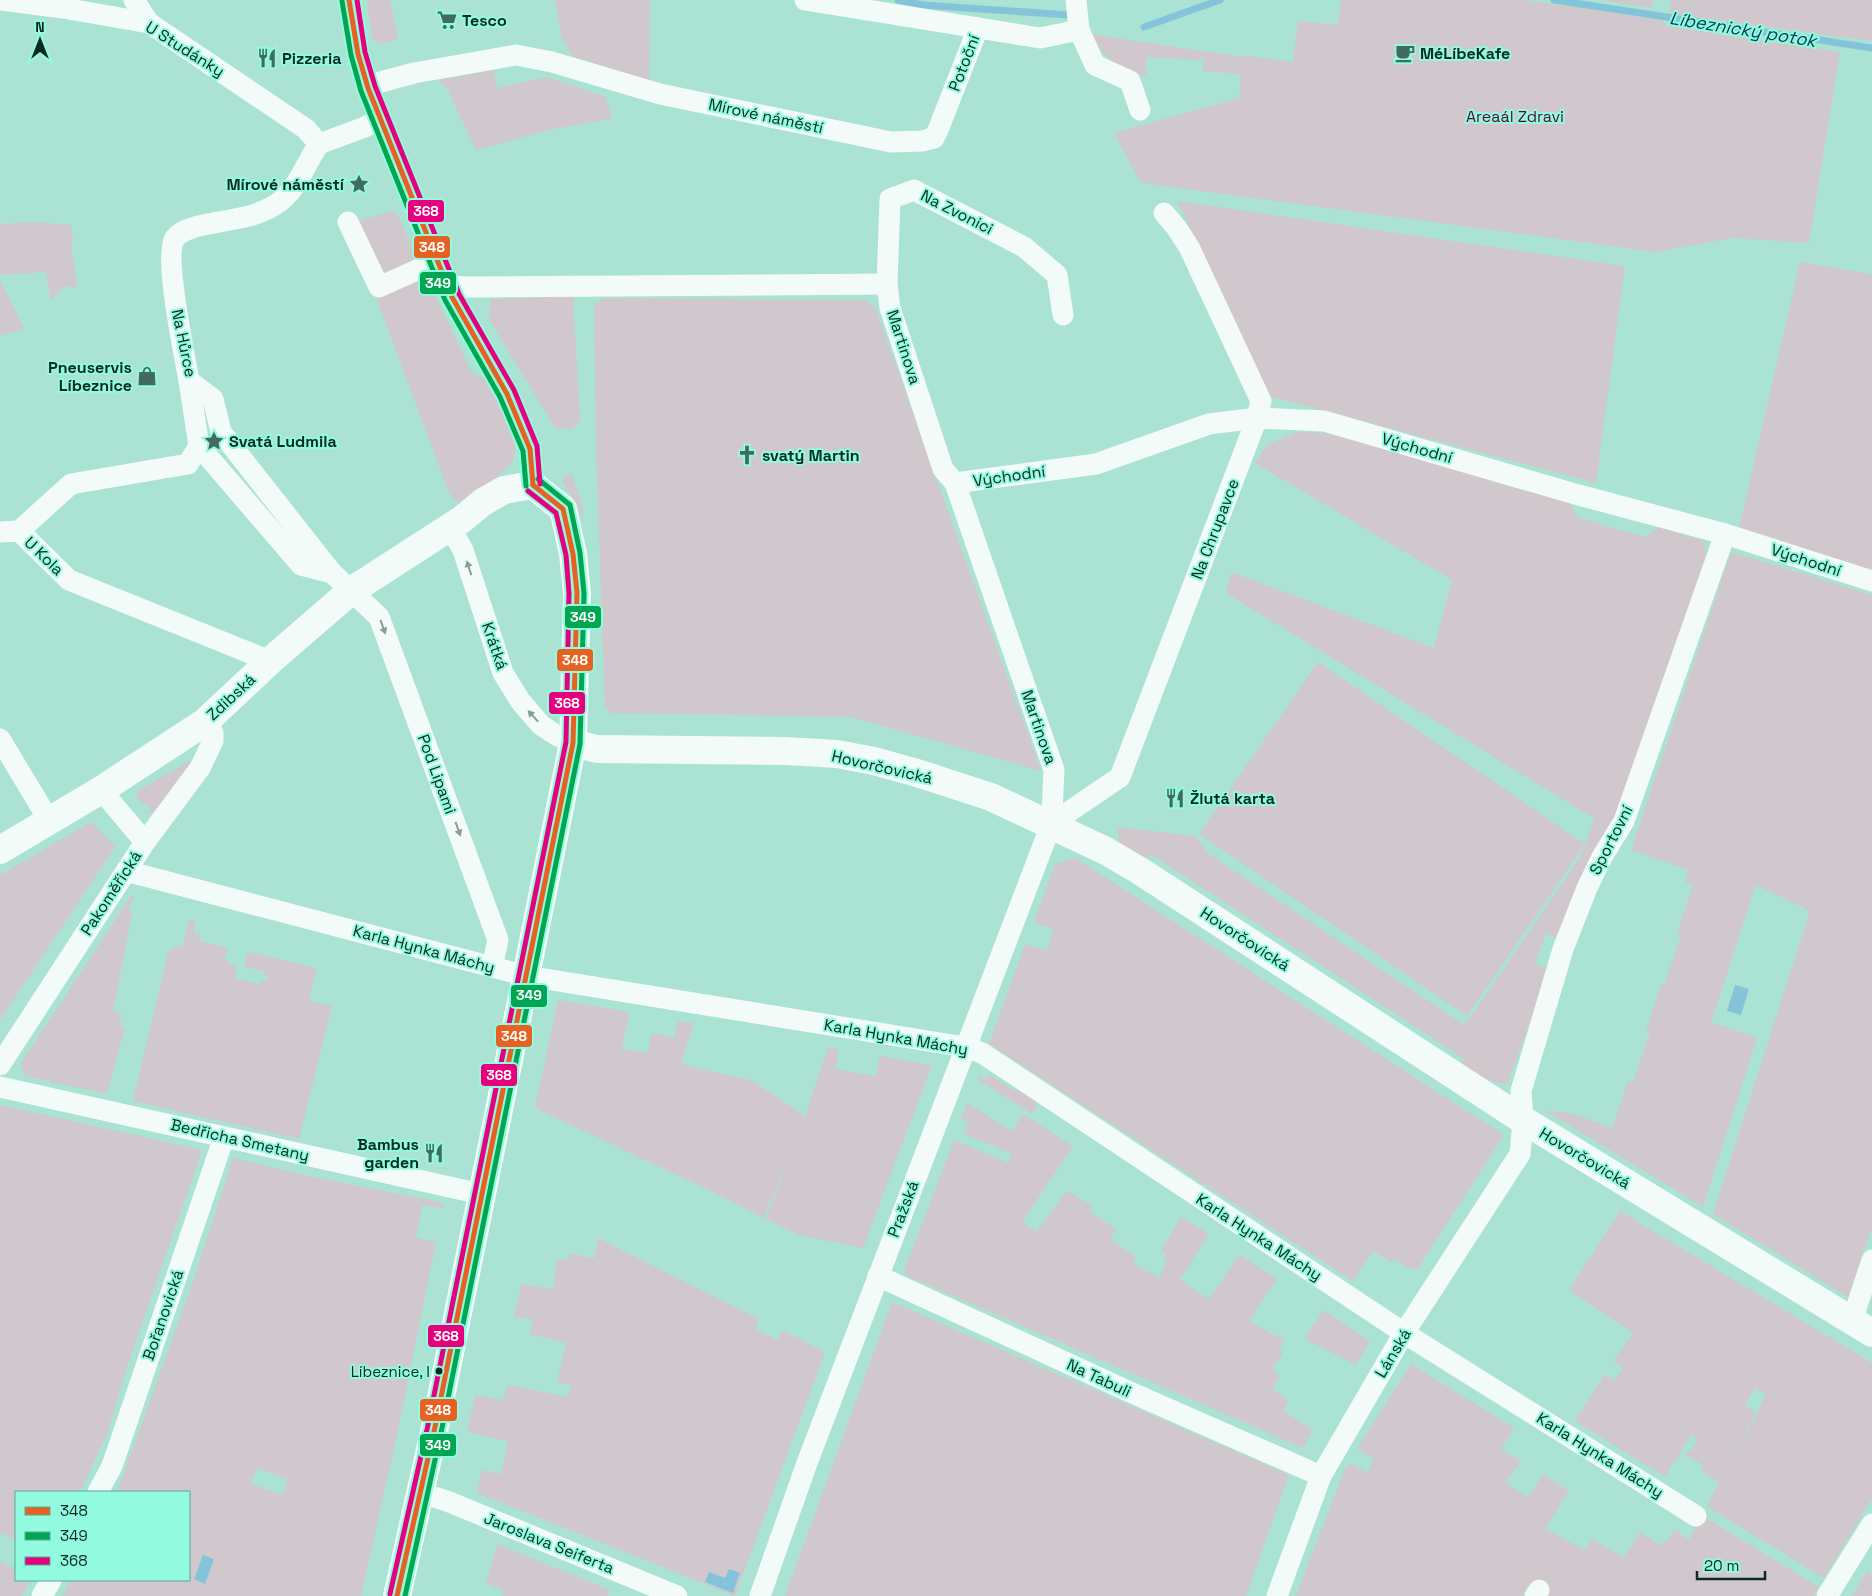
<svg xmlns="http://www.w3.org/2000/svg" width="1872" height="1596" viewBox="0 0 1872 1596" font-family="'Space Grotesk',sans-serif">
	<rect width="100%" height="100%" fill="#aae2d3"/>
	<!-- green -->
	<g fill="#d1c8ce" fill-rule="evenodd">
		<path d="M367 0H390L398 39 380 44 372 38Z"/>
		<path d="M555 0H650L649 81 572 56 561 36Z"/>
		<path d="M1341 0H1524L1659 19 1668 26 1840 52 1809 243 1732 238 1656 252 1141 183 1114 133 1239 98 1241 74 1203 71V57L1198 60 1146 57V76L1119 68 1088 37 1089 34 1243 57V55L1293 62 1298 21 1338 25Z"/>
		<path d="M1598 0H1653L1652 8Z"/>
		<path d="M1671 0H1872V41L1670 14Z"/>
		<path d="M494 70 497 88 547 77 606 97 612 119 553 129 476 150 448 90 439 80Z"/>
		<path d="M1177 201 1625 266 1596 483 1268 396Z"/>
		<path d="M395 210 472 373 490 380C499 397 525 445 511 463 499 479 475 493 460 505L449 493 348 222 352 223Z"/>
		<path d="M35 222 71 225 73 240 71 241 77 287H64L51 300 46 272 0 275V224Z"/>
		<path d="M1800 262 1872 274V573L1738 533Z"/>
		<path d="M0 280 24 328 0 336Z"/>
		<path d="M573 296 580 421 572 429 555 428 489 319 491 299Z"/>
		<path d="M604 298 865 300 875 307 1041 771 851 717 611 713 605 706 596 450 594 306Z"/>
		<path d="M1297 432 1329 433 1567 499 1579 518 1644 537 1659 527 1703 541 1707 555 1620 812 1559 940 1546 933 1535 964 1549 971 1507 1085 1486 1079 1462 1065 1463 1058 1152 855 1144 859 1120 846 1117 827 1195 836 1209 854 1463 1024 1469 1020 1580 857 1585 844 1467 1016 1199 834 1318 662 1585 844 1595 819 1226 593 1231 572 1434 648 1452 580 1255 463 1267 445Z"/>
		<path d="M572 474 582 505 584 522 577 505 562 481 564 476Z"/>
		<path d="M1731 552 1872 595V1227L1848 1297 1713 1214 1810 911 1756 885 1711 1022 1757 1038 1703 1207 1546 1111 1571 1113 1612 1128 1628 1081 1633 1082 1650 1033 1646 1031 1661 984 1664 985 1681 936 1677 933 1693 885 1685 882 1689 870 1631 850Z"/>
		<path d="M191 760 189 767 161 806 146 815 151 808 137 799V791Z"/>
		<path d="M91 822 115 847 0 1020V875Z"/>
		<path d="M1075 858 1504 1135 1417 1270 1411 1267 1410 1269 1394 1259 1392 1262 1373 1251 1353 1281 989 1044 1025 944 1046 951 1054 930 1034 922 1055 864Z"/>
		<path d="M131 896 134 897 129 909 132 914 113 1011 122 1014 119 1025 125 1027 107 1094 25 1076 21 1063Z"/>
		<path d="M189 920H195L194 933 201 935 200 941 228 948 225 959 229 960 228 964 237 966 235 978 261 985 262 980 266 981 268 975 264 974V971L244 967 248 952 317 968 309 1001 332 1006 299 1139 133 1101 169 949H174L175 946 182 947Z"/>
		<path d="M558 1000 629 1012 622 1049 647 1053 652 1033 674 1038 678 1021 694 1023 681 1063 699 1069 751 1080 805 1116 828 1047 839 1049 835 1069 876 1076 880 1056 932 1065 863 1248 799 1235 766 1219 793 1147 764 1218 719 1195 535 1108Z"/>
		<path d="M989 1075 1015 1091 1020 1084 1040 1099 1032 1114 977 1079 979 1076 985 1079Z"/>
		<path d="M967 1103 1012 1131 1023 1114 1073 1146 1022 1222 1037 1231 1067 1191 1093 1206 1090 1212 1116 1229 1110 1239 1136 1257 1133 1263 1159 1278 1167 1263 1163 1260 1167 1254 1161 1250 1181 1217 1209 1234 1180 1280 1209 1299 1239 1255 1277 1279 1249 1321 1270 1333 1285 1339 1279 1350 1283 1353 1272 1369 1280 1376 1272 1389 1289 1400 1283 1411 1313 1430 1303 1448 903 1274 954 1140 1008 1163 1012 1154 963 1133 969 1122 961 1119Z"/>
		<path d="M0 1105 202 1150 127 1367 107 1434 80 1492H16V1540L0 1533Z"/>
		<path d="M233 1158 304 1175 444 1203 443 1208 422 1205 416 1238 436 1242 397 1435 361 1596H62L71 1580H189V1492H117L192 1285ZM258 1468 288 1480 282 1495 250 1483Z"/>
		<path d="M1620 1211 1872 1363V1499L1824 1578 1708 1507V1503L1719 1482 1701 1471 1704 1466 1686 1455 1690 1449 1692 1450 1698 1439 1691 1435 1665 1477 1575 1421 1604 1375 1615 1380 1623 1368 1613 1361 1633 1333 1569 1290ZM1755 1388 1766 1394 1757 1414 1731 1461 1756 1412 1745 1405Z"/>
		<path d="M598 1238 759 1319 755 1329 778 1340 783 1330 825 1352 735 1596 477 1493 482 1470 501 1474 508 1441 467 1432 475 1395 503 1400 508 1385 568 1397 571 1385 557 1382 566 1343 530 1334 533 1319 514 1317 521 1284 553 1289 557 1258 568 1261 570 1253 594 1259Z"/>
		<path d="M892 1302 1289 1475 1246 1596H785Z"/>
		<path d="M1323 1310 1370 1341 1356 1365 1305 1339Z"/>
		<path d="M1411 1364 1514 1428 1501 1449 1521 1460 1506 1483 1528 1497 1543 1474 1569 1491 1545 1529 1585 1550 1592 1539 1624 1557 1640 1532 1660 1545 1664 1541 1666 1542 1674 1530 1689 1540 1701 1515 1819 1587 1813 1596H1549L1530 1583 1522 1596H1296L1344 1471 1350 1463 1367 1472 1374 1459 1357 1449Z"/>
		<path d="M497 1544 610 1590 608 1596H503L504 1591 486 1583Z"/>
		<path d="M0 1562 16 1569V1580H31L22 1596H0Z"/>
		<path d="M1867 1571 1872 1574V1596H1852Z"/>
	</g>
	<!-- water -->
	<g fill="#84c4da">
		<path d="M1735 985 1749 989 1741 1015 1727 1011Z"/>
		<path d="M203 1555 214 1559 205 1584 194 1579Z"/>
		<path d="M729 1569 740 1573 733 1593 705 1582 709 1572 725 1578Z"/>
	</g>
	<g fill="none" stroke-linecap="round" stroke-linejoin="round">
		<!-- stream -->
		<g stroke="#84c4da" stroke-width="7">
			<path d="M898 0 923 5 1069 15"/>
			<path d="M1554 0 1872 48"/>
			<path d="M1144 27 1220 0"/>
		</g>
		<!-- street -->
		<g stroke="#f2fbf8" stroke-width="21">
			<path d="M0 0 63 8 149 23 306 129 319 144"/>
			<path d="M134 0 149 23"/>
			<path d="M349 0 358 54 368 88 452 297 507 394 530 449 533 485"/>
			<path d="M805 0 1040 38 1079 30"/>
			<path d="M1076 0 1079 30 1095 65 1130 81 1140 110"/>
			<path d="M368 88 377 83 414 73 516 55 552 62 660 94 891 142 922 141 934 138 938 130 978 28"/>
			<path d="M319 144C305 164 297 192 275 205 251 220 221 220 195 227 188 229 180 232 175 238 163 255 185 357 189 381L213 399 221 432 332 573 379 617 498 940 492 967"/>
			<path d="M319 144 365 127 380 119"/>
			<path d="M348 222 379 287 437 261"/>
			<path d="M447 286 468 287 887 284"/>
			<path d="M199 446 301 565 332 573"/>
			<path d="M955 483 1096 464 1209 424 1257 418 1324 421 1575 494 1725 534 1872 581"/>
			<path d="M450 527 463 550 503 673 521 702 541 725 556 735 573 743"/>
			<path d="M19 531 69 580 270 661"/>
			<path d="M19 531 71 484 188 464 199 446 189 381"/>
			<path d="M0 532 19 531"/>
			<path d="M0 739 50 822"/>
			<path d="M101 790 145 842"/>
			<path d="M1051 824 1120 777 1257 418 1261 401 1189 247 1176 227 1164 213"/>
			<path d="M126 871 527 976 965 1047 982 1053 1404 1333 1696 1516"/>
			<path d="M0 1065 145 842 200 768 213 741V733L205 722"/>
			<path d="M0 1087 481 1194"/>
			<path d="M878 1276 1130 1392 1321 1476"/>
			<path d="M1852 1321 1872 1260"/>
			<path d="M98 1492 112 1466 224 1137"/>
			<path d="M421 1493 447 1501 677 1596"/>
			<path d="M42 1596 51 1580"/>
			<path d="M760 1596 807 1463 1049 830 1052 815 1054 770 955 483 943 469 890 308 887 284 890 199 914 190 1024 247 1057 275 1063 315"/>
			<path d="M1277 1596 1321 1476 1404 1333 1520 1154 1523 1120 1521 1091 1563 949 1587 888 1602 857 1624 821 1725 534"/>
			<path d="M1535 1596 1539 1590"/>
			<path d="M1827 1596 1872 1524"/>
		</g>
		<!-- secondary -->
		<g stroke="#f2fbf8" stroke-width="28">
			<path d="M573 743 597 749 785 751 837 754 874 761 917 773 991 797 1106 851 1140 871 1523 1120 1872 1333"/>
			<path d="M0 850 101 790 205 722 270 661 352 590 365 582 461 520 483 502 504 490 533 485 563 509 573 554 577 593 573 743 435 1427 397 1596"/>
		</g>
		<defs>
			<g id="bus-1">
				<path d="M349 0 358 54 368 88 452 297 507 394 530 449 533 485"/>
				<path d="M397 1596 435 1427 573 743 577 593 573 554 563 509 533 485"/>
			</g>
			<g id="bus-2">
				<path d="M342 1 351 55 361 91 445 300 500 397 523 451 526 486"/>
				<path d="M405 1596 442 1428 580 744 584 593 580 553 570 505 538 479"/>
			</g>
			<g id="bus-3">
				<path d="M357 0 365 52 375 86 459 294 514 390 537 446 540 484"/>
				<path d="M390 1594 428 1425 566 742 569 593 566 555 556 513 528 491"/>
			</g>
		</defs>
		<!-- bus-1 casing -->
		<use href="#bus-1" stroke="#92fade" stroke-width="9"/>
		<!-- bus-2 casing -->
		<use href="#bus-2" stroke="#92fade" stroke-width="9"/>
		<!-- bus-3 casing -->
		<use href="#bus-3" stroke="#92fade" stroke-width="9"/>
		<!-- bus-1 -->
		<use href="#bus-1" stroke="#e66222" stroke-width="5"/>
		<!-- bus-2 -->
		<use href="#bus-2" stroke="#00a651" stroke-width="5"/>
		<!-- bus-3 -->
		<use href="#bus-3" stroke="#e5007d" stroke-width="5"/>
	</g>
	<!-- one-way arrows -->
	<defs><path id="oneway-solid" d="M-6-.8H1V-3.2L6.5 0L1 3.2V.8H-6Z" transform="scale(1.25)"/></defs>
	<g fill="#899d98">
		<use href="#oneway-solid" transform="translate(469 568) rotate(-108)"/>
		<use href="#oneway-solid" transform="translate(383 627) rotate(70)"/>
		<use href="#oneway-solid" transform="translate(533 716) rotate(-132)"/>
		<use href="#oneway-solid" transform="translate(458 829) rotate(70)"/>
	</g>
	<!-- icons -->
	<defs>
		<symbol id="supermarket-bare" viewBox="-9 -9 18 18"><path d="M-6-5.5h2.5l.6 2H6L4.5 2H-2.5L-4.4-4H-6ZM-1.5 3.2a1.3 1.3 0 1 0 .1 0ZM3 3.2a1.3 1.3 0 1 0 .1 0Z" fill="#416a60" stroke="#92fade" stroke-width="2.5" paint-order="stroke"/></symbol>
		<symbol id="cafe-bare" viewBox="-9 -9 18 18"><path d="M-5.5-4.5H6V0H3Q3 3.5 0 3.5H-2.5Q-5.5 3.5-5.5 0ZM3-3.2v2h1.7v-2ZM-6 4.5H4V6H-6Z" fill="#416a60" stroke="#92fade" stroke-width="2.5" paint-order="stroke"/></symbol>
		<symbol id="restaurant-bare" viewBox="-9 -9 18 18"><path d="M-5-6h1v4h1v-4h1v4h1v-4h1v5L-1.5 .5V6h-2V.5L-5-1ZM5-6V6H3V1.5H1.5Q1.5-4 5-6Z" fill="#416a60" stroke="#92fade" stroke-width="2.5" paint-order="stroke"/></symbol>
		<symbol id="sight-bare" viewBox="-9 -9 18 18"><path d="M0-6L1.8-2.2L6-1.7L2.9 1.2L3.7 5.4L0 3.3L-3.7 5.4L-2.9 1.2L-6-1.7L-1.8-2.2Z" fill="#416a60" stroke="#92fade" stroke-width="2.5" paint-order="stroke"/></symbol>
		<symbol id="shop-bare" viewBox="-9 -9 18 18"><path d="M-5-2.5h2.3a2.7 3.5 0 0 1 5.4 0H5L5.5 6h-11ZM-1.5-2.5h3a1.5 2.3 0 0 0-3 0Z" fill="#416a60" stroke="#92fade" stroke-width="2.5" paint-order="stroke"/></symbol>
		<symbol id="church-bare" viewBox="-9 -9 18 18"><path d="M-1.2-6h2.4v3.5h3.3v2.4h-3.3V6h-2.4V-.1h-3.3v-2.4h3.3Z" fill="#416a60" stroke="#92fade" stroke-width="2.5" paint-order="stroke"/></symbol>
	</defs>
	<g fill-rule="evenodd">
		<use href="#supermarket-bare" x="433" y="6" width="28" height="28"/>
		<use href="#cafe-bare" x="1391" y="39" width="28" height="28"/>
		<use href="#restaurant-bare" x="253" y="44" width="28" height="28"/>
		<use href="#sight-bare" x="345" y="170" width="28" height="28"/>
		<use href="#shop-bare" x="133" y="362" width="28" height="28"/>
		<use href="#sight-bare" x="200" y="427" width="28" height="28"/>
		<use href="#church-bare" x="733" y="441" width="28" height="28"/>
		<use href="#restaurant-bare" x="1161" y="784" width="28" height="28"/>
		<use href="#restaurant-bare" x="420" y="1139" width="28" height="28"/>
	</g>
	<!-- markers -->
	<circle fill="#082a22" stroke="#92fade" stroke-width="2" cx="439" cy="1371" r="4.5"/>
	<g text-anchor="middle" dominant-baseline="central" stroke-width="4" stroke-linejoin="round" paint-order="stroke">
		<!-- bus labels -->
		<g font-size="15" fill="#082a22" stroke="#92fade" text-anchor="end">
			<text x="430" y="1371">Líbeznice, I</text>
		</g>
		<!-- poi labels -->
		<g font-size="16" font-weight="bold" fill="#082a22" stroke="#92fade" text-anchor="start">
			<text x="462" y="20">Tesco</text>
			<text x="1420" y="53">MéLíbeKafe</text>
			<text x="282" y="58">Pizzeria</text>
			<text x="344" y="184" text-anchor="end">Mírové náměstí</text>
			<text x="132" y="367" text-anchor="end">Pneuservis<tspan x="132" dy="18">Líbeznice</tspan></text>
			<text x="229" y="441">Svatá Ludmila</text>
			<text x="762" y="455">svatý Martin</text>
			<text x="1190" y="798">Žlutá karta</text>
			<text x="419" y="1144" text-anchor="end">Bambus<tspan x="419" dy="18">garden</tspan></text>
		</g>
		<!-- street labels -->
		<g font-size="16" fill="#082a22" stroke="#92fade">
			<text transform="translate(185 49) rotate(32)">U Studánky</text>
			<text transform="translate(964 63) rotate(-69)">Potoční</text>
			<text transform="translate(766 116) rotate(12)">Mírové náměstí</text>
			<text transform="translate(957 212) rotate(27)">Na Zvonici</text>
			<text transform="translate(184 343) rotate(78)">Na Hůrce</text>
			<text transform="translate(904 347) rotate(72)">Martinova</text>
			<text transform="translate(1417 448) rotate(16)">Východní</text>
			<text transform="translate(1009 476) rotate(-8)">Východní</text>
			<text transform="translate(1215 529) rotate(-69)">Na Chrupavce</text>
			<text transform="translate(44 556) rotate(44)">U Kola</text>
			<text transform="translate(1806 560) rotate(18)">Východní</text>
			<text transform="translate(495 646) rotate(71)">Krátká</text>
			<text transform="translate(231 697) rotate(-43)">Zdibská</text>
			<text transform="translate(1039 727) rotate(71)">Martinova</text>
			<text transform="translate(882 767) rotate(13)">Hovorčovická</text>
			<text transform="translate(437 774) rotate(70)">Pod Lipami</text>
			<text transform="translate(1611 840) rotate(-63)">Sportovní</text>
			<text transform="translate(111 893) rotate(-57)">Pakoměřická</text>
			<text transform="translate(1245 939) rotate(33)">Hovorčovická</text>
			<text transform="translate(424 949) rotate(15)">Karla Hynka Máchy</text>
			<text transform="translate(896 1037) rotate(10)">Karla Hynka Máchy</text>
			<text transform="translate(240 1140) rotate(13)">Bedřicha Smetany</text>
			<text transform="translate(1585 1158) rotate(31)">Hovorčovická</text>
			<text transform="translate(903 1209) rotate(-69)">Pražská</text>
			<text transform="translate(1259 1237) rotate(33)">Karla Hynka Máchy</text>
			<text transform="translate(163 1315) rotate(-71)">Bořanovická</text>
			<text transform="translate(1393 1353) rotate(-59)">Lánská</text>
			<text transform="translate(1099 1378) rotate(25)">Na Tabuli</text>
			<text transform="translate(1600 1455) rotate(32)">Karla Hynka Máchy</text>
			<text transform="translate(549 1543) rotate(22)">Jaroslava Seiferta</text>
		</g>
		<!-- park labels -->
		<g font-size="16" fill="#590834" stroke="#92fade">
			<text x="1515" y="116">Areaál Zdravi</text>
		</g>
		<!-- water labels -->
		<g font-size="18" font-style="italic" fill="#003d56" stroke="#92fade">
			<text transform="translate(1743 29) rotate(9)">Líbeznický potok</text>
		</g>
	</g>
	<g stroke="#92fade" stroke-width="2">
		<rect x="407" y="199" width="38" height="24" rx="5" fill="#e5007d"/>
		<rect x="413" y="235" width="38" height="24" rx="5" fill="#e66222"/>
		<rect x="419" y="271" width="38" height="24" rx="5" fill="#00a651"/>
		<rect x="564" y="605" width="38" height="24" rx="5" fill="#00a651"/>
		<rect x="556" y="648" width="38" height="24" rx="5" fill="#e66222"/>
		<rect x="548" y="691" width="38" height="24" rx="5" fill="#e5007d"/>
		<rect x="510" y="984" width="38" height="24" rx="5" fill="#00a651"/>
		<rect x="495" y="1024" width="38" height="24" rx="5" fill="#e66222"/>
		<rect x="480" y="1063" width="38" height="24" rx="5" fill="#e5007d"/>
		<rect x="427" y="1324" width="38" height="24" rx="5" fill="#e5007d"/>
		<rect x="419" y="1398" width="39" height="24" rx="5" fill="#e66222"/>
		<rect x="419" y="1433" width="38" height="24" rx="5" fill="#00a651"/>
	</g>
	<g font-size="14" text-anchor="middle" font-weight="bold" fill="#fff">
		<text x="426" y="216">368</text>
		<text x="432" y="252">348</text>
		<text x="438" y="288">349</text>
		<text x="583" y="622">349</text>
		<text x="575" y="665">348</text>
		<text x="567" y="708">368</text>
		<text x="529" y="1000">349</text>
		<text x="514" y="1041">348</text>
		<text x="499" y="1080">368</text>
		<text x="446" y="1341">368</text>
		<text x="438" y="1415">348</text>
		<text x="438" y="1450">349</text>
	</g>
	<!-- legend -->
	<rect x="15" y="1491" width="175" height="90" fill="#92fade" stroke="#5ba793"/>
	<rect x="25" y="1507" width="25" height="8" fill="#e66222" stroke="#5ba793"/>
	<text x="60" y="1516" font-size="15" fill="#082a22">348</text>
	<rect x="25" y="1532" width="25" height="8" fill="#00a651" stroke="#5ba793"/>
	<text x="60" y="1541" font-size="15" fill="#082a22">349</text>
	<rect x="25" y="1557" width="25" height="8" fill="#e5007d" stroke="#5ba793"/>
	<text x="60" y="1566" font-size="15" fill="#082a22">368</text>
	<!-- north arrow -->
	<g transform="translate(40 40)" stroke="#92fade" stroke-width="4" paint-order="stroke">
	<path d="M0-4L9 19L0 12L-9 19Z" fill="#082a22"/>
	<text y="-8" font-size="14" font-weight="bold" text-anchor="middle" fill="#082a22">N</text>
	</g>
	<!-- scale -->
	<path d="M1697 1571v8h68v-8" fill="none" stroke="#082a22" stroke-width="2.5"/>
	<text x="1704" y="1571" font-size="15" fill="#082a22" stroke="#92fade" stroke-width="4" paint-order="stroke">20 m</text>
</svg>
